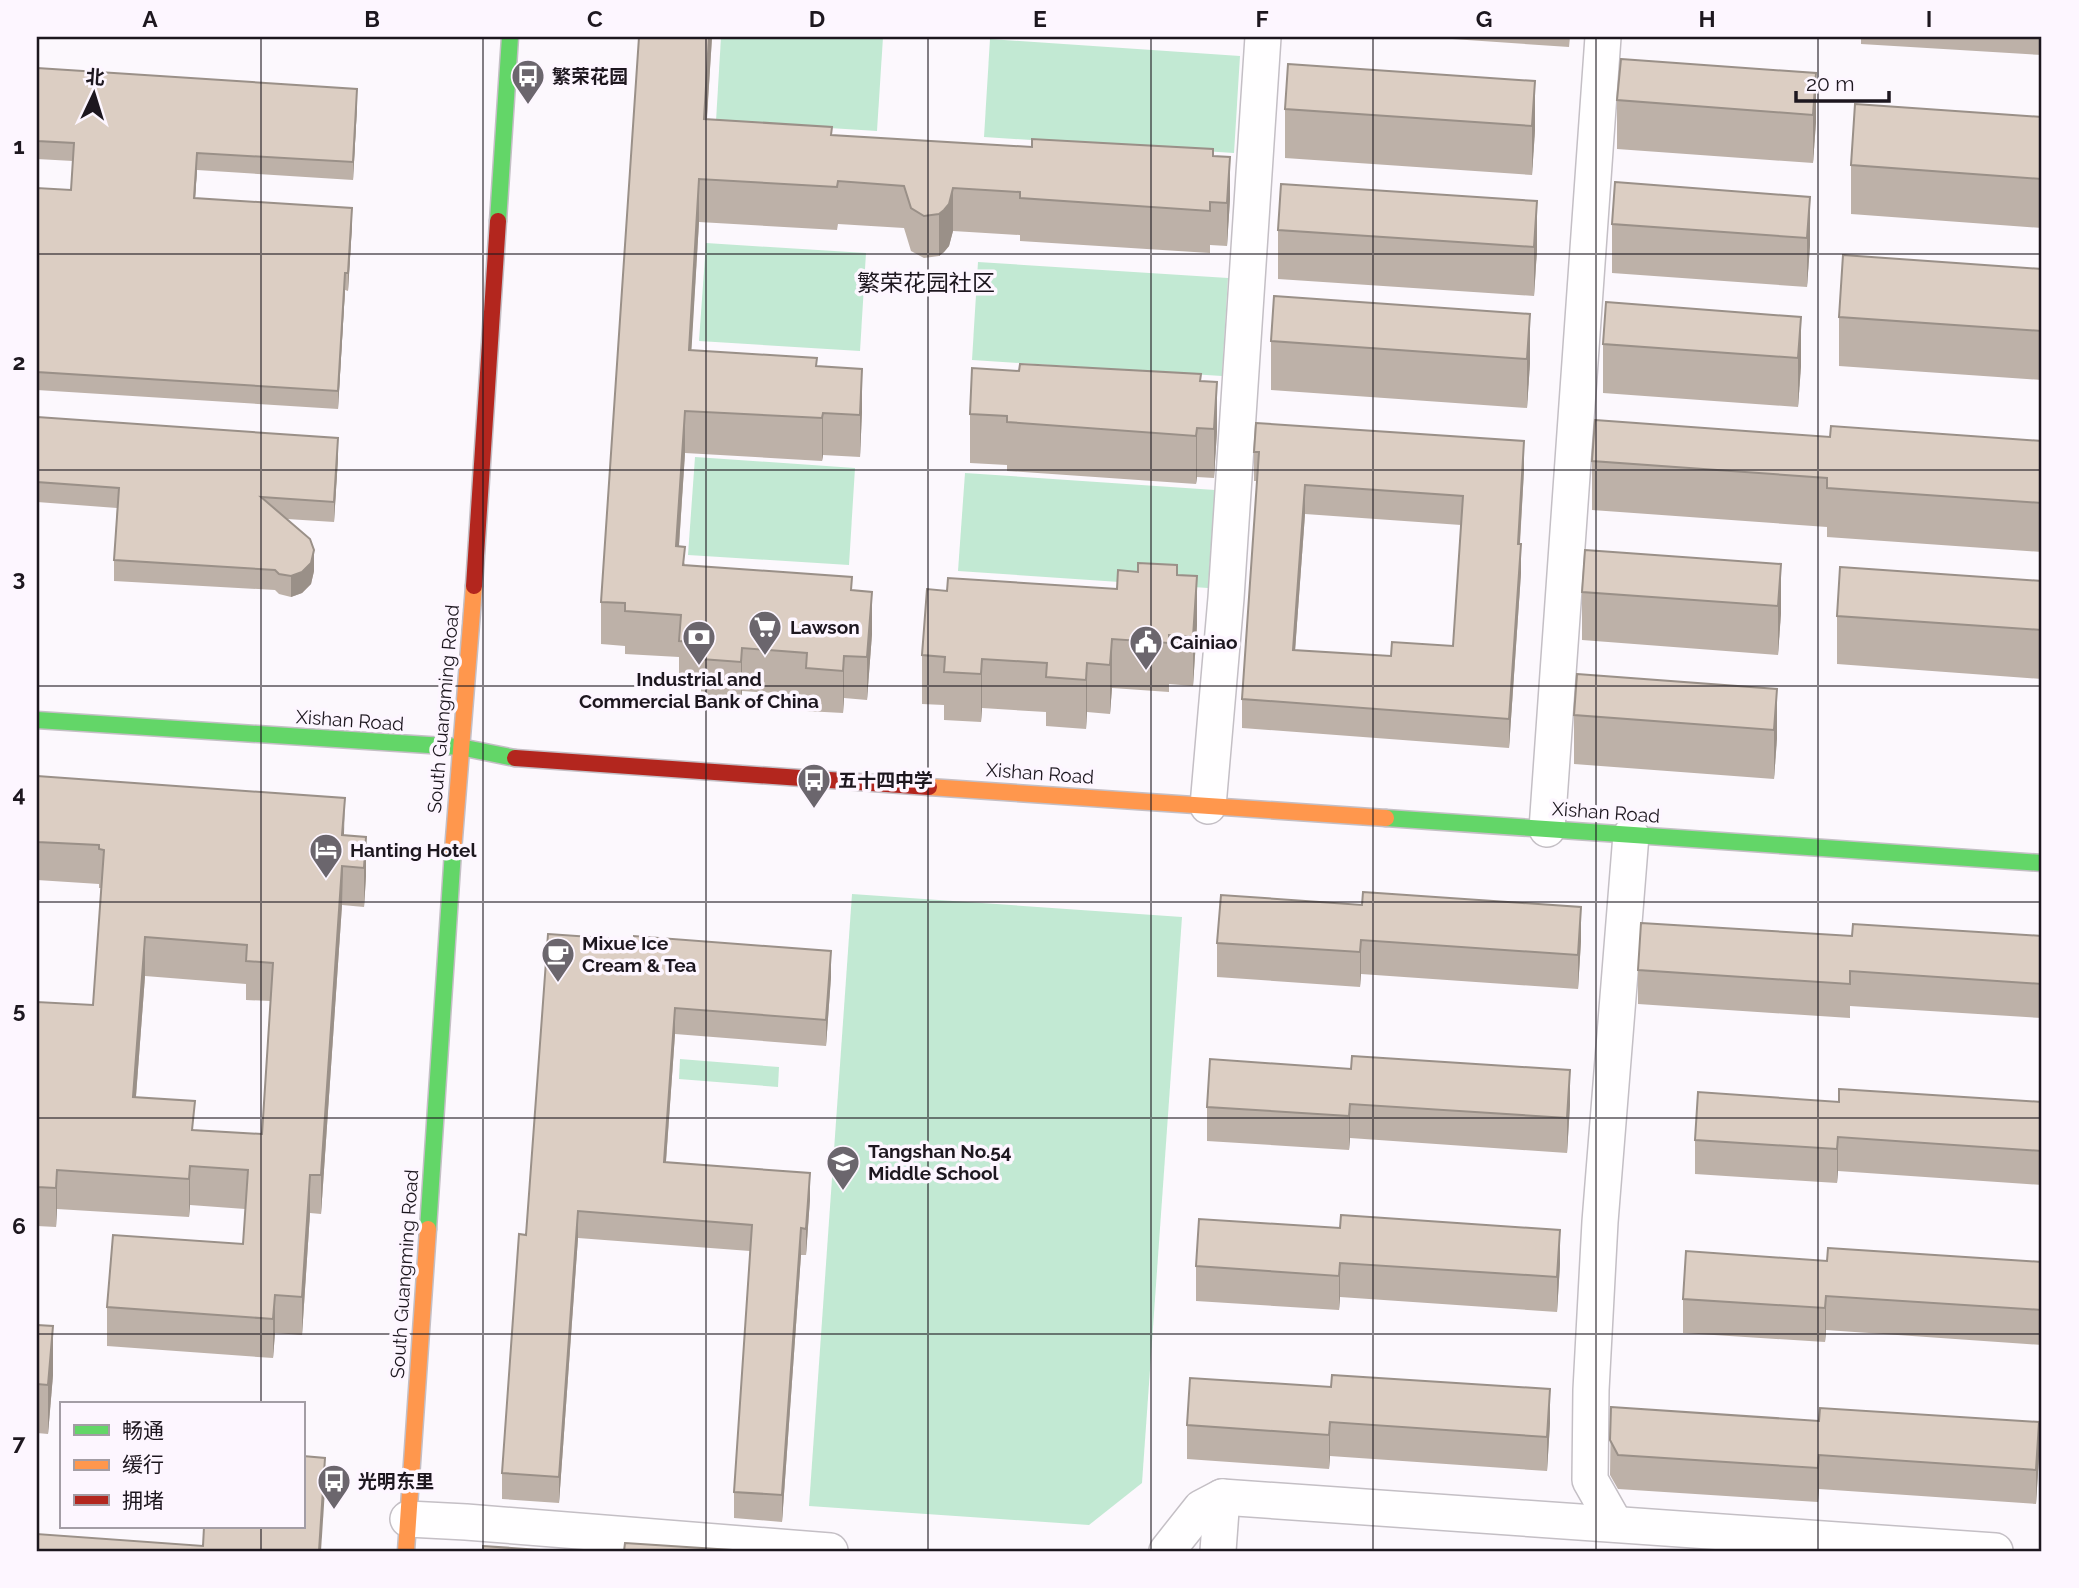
<svg xmlns="http://www.w3.org/2000/svg" width="2079" height="1588" viewBox="0 0 2079 1588" font-family="Raleway,'Noto Sans SC',sans-serif">
	<rect width="100%" height="100%" fill="#fcf8fd"/>
	<!-- garden -->
	<g fill="#c2e9d3">
		<path d="M721 37H883L877 131 716 121Z"/>
		<path d="M990 39 1240 56 1234 153 984 137Z"/>
		<path d="M706 243 866 253 860 351 699 341Z"/>
		<path d="M978 262 1228 278 1222 376 972 360Z"/>
		<path d="M695 457 855 468 849 565 688 555Z"/>
		<path d="M965 473 1215 490 1208 588 958 571Z"/>
		<path d="M852 894 1182 917 1142 1483 1089 1525 809 1506Z"/>
		<path d="M680 1059 779 1067 778 1087 679 1079Z"/>
	</g>
	<g fill="none" stroke-linecap="round" stroke-linejoin="round">
		<defs>
			<g id="street">
				<path d="M1208 806 1226 598 1263 37"/>
				<path d="M1547 829 1603 37"/>
				<path d="M408 1519 466 1522 830 1551"/>
				<path d="M1615 1524 1590 1480 1591 1390 1600 1222 1631 835"/>
				<path d="M1167 1551 1201 1508 1222 1497 1995 1551"/>
				<path d="M1218 1551 1222 1497"/>
			</g>
			<g id="fast">
				<path d="M498 221 510 37"/>
				<path d="M37 720 460 747 515 758"/>
				<path d="M1386 818 2042 863"/>
				<path d="M428 1229 453 851"/>
			</g>
			<g id="slow">
				<path d="M929 787 1386 818"/>
				<path d="M453 851 474 586"/>
				<path d="M406 1551 428 1229"/>
			</g>
			<g id="jam">
				<path d="M474 586 498 221"/>
				<path d="M515 758 929 787"/>
			</g>
		</defs>
		<!-- street casing -->
		<use href="#street" stroke="#c4bfc5" stroke-width="38"/>
		<!-- fast casing -->
		<use href="#fast" stroke="#c4bfc5" stroke-width="19"/>
		<!-- slow casing -->
		<use href="#slow" stroke="#c4bfc5" stroke-width="19"/>
		<!-- jam casing -->
		<use href="#jam" stroke="#c4bfc5" stroke-width="19"/>
		<!-- street -->
		<use href="#street" stroke="#fffeff" stroke-width="35"/>
		<!-- fast -->
		<use href="#fast" stroke="#63d668" stroke-width="16"/>
		<!-- slow -->
		<use href="#slow" stroke="#ff974d" stroke-width="16"/>
		<!-- jam -->
		<use href="#jam" stroke="#b3261e" stroke-width="16"/>
	</g>
	<!-- wall -->
	<g fill="#bdb1a8" fill-rule="evenodd">
		<path d="M639 37H712L707 119 832 135 1032 147 1213 156 1230 199 1227 246 1210 245V253L1020 241V235L953 231 949 246 944 252 939 256 924 258 911 251 904 228 838 224 837 230 699 222 691 350 817 366 862 412 860 457 823 455 822 461 685 453 679 547 685 565 852 590 872 634 867 700 844 698 843 713 806 711V695L742 691 741 705 701 702V685L679 684V657L625 654V646L601 644V602Z"/>
		<path d="M1423 37H1570L1569 47Z"/>
		<path d="M1838 37H2042V55L1861 44V38Z"/>
		<path d="M37 68 357 107 353 180 197 170 195 198 352 226 348 291 345 290 338 409 37 390V188L71 190 73 161 37 159Z"/>
		<path d="M1816 73V122L1813 163 1617 149V100Z"/>
		<path d="M1535 81V130L1532 175 1285 158V109Z"/>
		<path d="M2042 117V228L1851 214V165Z"/>
		<path d="M1810 197V245L1807 287 1612 273V224Z"/>
		<path d="M1537 201V250L1534 296 1278 279V230Z"/>
		<path d="M2042 269V380L1839 366V317Z"/>
		<path d="M1530 314V363L1527 408 1271 390V341Z"/>
		<path d="M1801 317V366L1798 407 1603 393V344Z"/>
		<path d="M1201 381 1217 431 1214 478 1197 477 1196 484 1007 471V465L970 463V414Z"/>
		<path d="M37 417 338 458 334 522 287 519 314 571 311 584 302 593 291 597 279 594 275 590 114 581V560L117 508 37 502Z"/>
		<path d="M1830 437 2042 441V552L1827 537V527L1592 510V461Z"/>
		<path d="M1254 452 1524 470 1520 544 1521 573 1509 748 1242 728V699L1257 481H1254ZM1305 514 1461 525 1453 646 1391 656 1295 650Z"/>
		<path d="M1781 564V613L1778 655 1582 640V592Z"/>
		<path d="M1177 575 1197 625 1193 686 1169 684V692L1112 688 1110 714 1087 712 1086 729 1046 726V712L982 708 981 722 944 720V705L922 704V655L947 591 1117 589Z"/>
		<path d="M2042 581V679L1837 664V616Z"/>
		<path d="M1777 689V738L1774 779 1574 764V715Z"/>
		<path d="M37 776 345 835 366 837V876L364 907 342 905 321 1214 310 1213 302 1335 275 1333 273 1358 107 1346V1307L243 1244 245 1209 190 1205 189 1217 57 1209 56 1227 37 1226V1002L93 1005 101 888H99V884L37 880ZM145 976 246 984V1000L271 1001 262 1134 195 1130 136 1097Z"/>
		<path d="M1221 895 1581 941 1578 989 1361 974 1360 987 1217 977V943Z"/>
		<path d="M548 934 831 977 826 1046 675 1034 666 1162 810 1199 806 1255H801L782 1522 734 1518V1492L750 1251 578 1238 559 1503 502 1499V1473L526 1235Z"/>
		<path d="M1852 936H2042V1018L1850 1006V1018L1638 1004V970Z"/>
		<path d="M1210 1059 1570 1105 1567 1153 1350 1138 1349 1150 1207 1141V1107Z"/>
		<path d="M1839 1102H2042V1185L1838 1171 1837 1183 1695 1174V1140Z"/>
		<path d="M1199 1219 1560 1264 1557 1312 1340 1297 1339 1310 1196 1301V1266Z"/>
		<path d="M1827 1261 2042 1262V1345L1826 1330 1825 1342 1683 1333V1299Z"/>
		<path d="M37 1325 53 1375 48 1434 37 1433Z"/>
		<path d="M1190 1378 1550 1423 1547 1471 1330 1456 1329 1469 1187 1459V1425Z"/>
		<path d="M1611 1407 2039 1456 2036 1504 1819 1489 1818 1502 1618 1489 1610 1475Z"/>
	</g>
	<!-- shaded-wall -->
	<g fill="#9a9088">
		<path d="M709 37H712L704 161V119Z"/>
		<path d="M1816 73V122L1813 163V115Z"/>
		<path d="M1535 81V130L1532 175V126Z"/>
		<path d="M357 89V107L353 180V162Z"/>
		<path d="M197 153V170L194 216V198Z"/>
		<path d="M1230 157V199L1227 246V203Z"/>
		<path d="M699 179V222L689 392V350Z"/>
		<path d="M953 188V231L949 246 944 252 939 256V214Z"/>
		<path d="M1810 197V245L1807 287V238Z"/>
		<path d="M1537 201V250L1534 296V247Z"/>
		<path d="M352 208V226L348 291V273Z"/>
		<path d="M345 273V290L338 409V391Z"/>
		<path d="M1530 314V363L1527 408V359Z"/>
		<path d="M1801 317V366L1798 407V358Z"/>
		<path d="M862 369V412L860 457V415Z"/>
		<path d="M1217 382V431L1214 478V429Z"/>
		<path d="M685 411V453L676 589V546Z"/>
		<path d="M823 413V455L822 461V418Z"/>
		<path d="M1197 428V477L1196 484V436Z"/>
		<path d="M338 438V458L334 522V502Z"/>
		<path d="M1524 441V470L1518 573V544Z"/>
		<path d="M1305 485V514L1293 679V650Z"/>
		<path d="M1521 544V573L1509 748V719Z"/>
		<path d="M314 550V571L311 584 302 593 291 597V576Z"/>
		<path d="M1781 564V613L1778 655V606Z"/>
		<path d="M1197 576V625L1193 686V637Z"/>
		<path d="M872 592V634L867 700V657Z"/>
		<path d="M1112 639V688L1110 714V665Z"/>
		<path d="M742 648V691L741 705V662Z"/>
		<path d="M844 656V698L843 713V671Z"/>
		<path d="M982 659V708L981 722V674Z"/>
		<path d="M1087 663V712L1086 729V680Z"/>
		<path d="M1777 689V738L1774 779V730Z"/>
		<path d="M345 798 342 905 321 1214V1175Z"/>
		<path d="M366 837V876L364 907V868Z"/>
		<path d="M1581 907V941L1578 989V955Z"/>
		<path d="M145 937V976L133 1135V1097Z"/>
		<path d="M1361 940V974L1360 987V952Z"/>
		<path d="M831 951V977L826 1046V1020Z"/>
		<path d="M675 1008V1034L664 1188V1162Z"/>
		<path d="M1570 1070V1105L1567 1153V1118Z"/>
		<path d="M1350 1104V1138L1349 1150V1116Z"/>
		<path d="M1838 1137V1171L1837 1183V1149Z"/>
		<path d="M190 1166V1205L189 1217V1179Z"/>
		<path d="M57 1170V1209L56 1227V1188Z"/>
		<path d="M810 1173V1199L806 1255V1229Z"/>
		<path d="M310 1175V1213L302 1335V1297Z"/>
		<path d="M578 1211V1238L559 1503V1477Z"/>
		<path d="M801 1228V1255L782 1522V1495Z"/>
		<path d="M1560 1230V1264L1557 1312V1277Z"/>
		<path d="M1340 1263V1297L1339 1310V1276Z"/>
		<path d="M275 1295V1333L273 1358V1319Z"/>
		<path d="M1826 1296V1330L1825 1342V1308Z"/>
		<path d="M53 1326V1375L48 1434V1385Z"/>
		<path d="M1550 1389V1423L1547 1471V1437Z"/>
		<path d="M1330 1422V1456L1329 1469V1435Z"/>
		<path d="M2039 1422V1456L2036 1504V1470Z"/>
		<path d="M1819 1455V1489L1818 1502V1468Z"/>
		<path d="M325 1458V1490L321 1551H319Z"/>
	</g>
	<!-- building -->
	<g fill="#dccec3" stroke="#9a9088" stroke-width="2" fill-rule="evenodd">
		<path d="M639 37H709L704 119 832 127 831 135 1032 147V139L1103 143 1213 149V156L1230 157 1227 203 1210 202V211L1020 198V192L953 188 949 204 944 210 939 214 924 216 911 208 904 186 838 181 837 187 699 179 689 350 817 358 816 366 862 369 860 415 823 413 822 418 685 411 676 546 685 547 683 565 852 577 851 590 872 592 867 657 844 656 843 671 806 668 807 653 742 648 741 662 701 659 702 643 679 641 681 615 625 611V603L601 602Z"/>
		<path d="M1621 59 1816 73 1813 115 1617 100Z"/>
		<path d="M1288 64 1535 81 1532 126 1285 109Z"/>
		<path d="M37 68 357 89 353 162 197 153 194 198 352 208 348 273H345L338 391 37 372V188L71 190 74 143 37 141Z"/>
		<path d="M1855 104 2042 117V179L1851 165Z"/>
		<path d="M1615 182 1810 197 1807 238 1612 224Z"/>
		<path d="M1281 184 1537 201 1534 247 1278 230Z"/>
		<path d="M1843 255 2042 269V331L1839 317Z"/>
		<path d="M1274 296 1530 314 1527 359 1271 341Z"/>
		<path d="M1606 302 1801 317 1798 358 1603 344Z"/>
		<path d="M1020 364 1201 374 1200 381 1217 382 1214 429 1197 428 1196 436 1007 422V416L970 414 972 368 1019 371Z"/>
		<path d="M37 417 338 438 334 502 261 497 310 539 314 550 311 563 302 572 291 576 279 574 275 570 114 560 119 488 37 482Z"/>
		<path d="M1595 420 1830 437 1831 426 2042 441V503L1827 488V478L1592 461Z"/>
		<path d="M1256 423 1524 441 1518 544H1521L1509 719 1242 699 1259 452H1254ZM1305 485 1463 496 1453 646 1392 642 1391 656 1293 650Z"/>
		<path d="M1585 550 1781 564 1778 606 1582 592Z"/>
		<path d="M1138 563 1177 565V575L1197 576 1193 637 1169 635V643L1112 639 1110 665 1087 663 1086 680 1046 677 1047 663 982 659 981 674 944 672 945 657 922 655 927 589 947 591 948 578 1117 589 1118 570 1138 572Z"/>
		<path d="M1840 567 2042 581V630L1837 616Z"/>
		<path d="M1577 674 1777 689 1774 730 1574 715Z"/>
		<path d="M37 776 345 798 342 835 366 837 364 868 342 866 321 1175H310L302 1297 275 1295 273 1319 107 1307 113 1235 243 1244 248 1170 190 1166 189 1179 57 1170 56 1188 37 1187V1002L93 1005 104 850 99 849V845L37 842ZM145 937 247 945 246 961 273 963 262 1134 192 1130 195 1101 133 1097Z"/>
		<path d="M1363 892 1581 907 1578 955 1361 940 1360 952 1217 943 1221 895 1362 905Z"/>
		<path d="M1641 923 1852 936 1853 924 2042 936V984L1850 971V984L1638 970Z"/>
		<path d="M548 934 634 940V936L831 951 826 1020 675 1008 664 1162 810 1173 806 1229 801 1228 782 1495 734 1492 752 1225 578 1211 559 1477 502 1473 519 1234 526 1235Z"/>
		<path d="M1352 1056 1570 1070 1567 1118 1350 1104 1349 1116 1207 1107 1210 1059 1351 1069Z"/>
		<path d="M1839 1089 2042 1102V1151L1838 1137 1837 1149 1695 1140 1698 1092 1839 1102Z"/>
		<path d="M1341 1215 1560 1230 1557 1277 1340 1263 1339 1276 1196 1266 1199 1219 1340 1228Z"/>
		<path d="M1828 1248 2042 1262V1310L1826 1296 1825 1308 1683 1299 1686 1251 1827 1261Z"/>
		<path d="M37 1325 53 1326 48 1385 37 1384Z"/>
		<path d="M1332 1375 1550 1389 1547 1437 1330 1422 1329 1435 1187 1425 1190 1378 1331 1387Z"/>
		<path d="M1611 1407 1819 1421 1820 1408 2039 1422 2036 1470 1819 1455 1818 1468 1618 1455 1610 1440Z"/>
		<path d="M303 1456 325 1458 319 1551H37V1534L203 1546 204 1527H303Z"/>
		<path d="M625 1543 748 1551H624Z"/>
		<path d="M483 1546 555 1551H483Z"/>
	</g>
	<!-- grid -->
	<path fill="none" stroke="#1d171f" stroke-width="2" stroke-opacity="0.55" d="M261 37V1404M483 37V1551M706 37V1551M928 37V1551M1151 37V1551M1373 37V1551M1596 37V1551M1818 37V1551M37 254H2042M37 470H2042M37 686H2042M37 902H2042M37 1118H2042M37 1334H2042M261 1527V1551"/>
	<!-- icons -->
	<defs>
		<symbol id="bus-pin" viewBox="-11 -11 22 30"><path d="M0 17L-7.5 6A9.5 9.5 0 1 1 7.5 6Z" fill="#6b666d" stroke="#fdf6ff"/><path d="M-5-6H5V4H4V6H2V4H-2V6H-4V4H-5ZM-3.5-4V0h7V-4ZM-3.5 1.2v1.5H-2V1.2ZM2 1.2v1.5H3.5V1.2Z" fill="#fff"/></symbol>
		<symbol id="supermarket-pin" viewBox="-11 -11 22 30"><path d="M0 17L-7.5 6A9.5 9.5 0 1 1 7.5 6Z" fill="#6b666d" stroke="#fdf6ff"/><path d="M-6-5.5h2.5l.6 2H6L4.5 2H-2.5L-4.4-4H-6ZM-1.5 3.2a1.3 1.3 0 1 0 .1 0ZM3 3.2a1.3 1.3 0 1 0 .1 0Z" fill="#fff"/></symbol>
		<symbol id="bank-pin" viewBox="-11 -11 22 30"><path d="M0 17L-7.5 6A9.5 9.5 0 1 1 7.5 6Z" fill="#6b666d" stroke="#fdf6ff"/><path d="M-6-4H6V4H-6ZM0-2.3a2.3 2.3 0 1 0 0 4.6a2.3 2.3 0 1 0 0-4.6Z" fill="#fff"/></symbol>
		<symbol id="civic-pin" viewBox="-11 -11 22 30"><path d="M0 17L-7.5 6A9.5 9.5 0 1 1 7.5 6Z" fill="#6b666d" stroke="#fdf6ff"/><path d="M-.6-6.5H3V-4.5H.6V-3L4-1V1h2V6H-6V1h2V-1L-.6-3ZM-1.2 2.5V6h2.4V2.5Z" fill="#fff"/></symbol>
		<symbol id="hotel-pin" viewBox="-11 -11 22 30"><path d="M0 17L-7.5 6A9.5 9.5 0 1 1 7.5 6Z" fill="#6b666d" stroke="#fdf6ff"/><path d="M-6-4.5h1.5V1H6V5H4.5V3h-9V5H-6ZM-4 0a1.8 1.8 0 1 1 3.6 0ZM.5 0V-2.5h3Q6-2.5 6 0Z" fill="#fff"/></symbol>
		<symbol id="cafe-pin" viewBox="-11 -11 22 30"><path d="M0 17L-7.5 6A9.5 9.5 0 1 1 7.5 6Z" fill="#6b666d" stroke="#fdf6ff"/><path d="M-5.5-4.5H6V0H3Q3 3.5 0 3.5H-2.5Q-5.5 3.5-5.5 0ZM3-3.2v2h1.7v-2ZM-6 4.5H4V6H-6Z" fill="#fff"/></symbol>
		<symbol id="school-pin" viewBox="-11 -11 22 30"><path d="M0 17L-7.5 6A9.5 9.5 0 1 1 7.5 6Z" fill="#6b666d" stroke="#fdf6ff"/><path d="M0-5L7-2L0 1L-7-2ZM-4 1L0 2.5L4 1V4Q0 6-4 4Z" fill="#fff"/></symbol>
	</defs>
	<g fill-rule="evenodd">
		<use href="#bus-pin" x="509" y="57" width="38" height="52"/>
		<use href="#supermarket-pin" x="746" y="608" width="38" height="52"/>
		<use href="#bank-pin" x="680" y="618" width="38" height="52"/>
		<use href="#civic-pin" x="1127" y="623" width="38" height="52"/>
		<use href="#bus-pin" x="795" y="761" width="38" height="52"/>
		<use href="#hotel-pin" x="307" y="831" width="38" height="52"/>
		<use href="#cafe-pin" x="539" y="935" width="38" height="52"/>
		<use href="#school-pin" x="824" y="1143" width="38" height="52"/>
		<use href="#bus-pin" x="315" y="1462" width="38" height="52"/>
	</g>
	<g text-anchor="middle" dominant-baseline="central" stroke-width="7" stroke-linejoin="round" paint-order="stroke">
		<!-- poi labels -->
		<g font-size="19" font-weight="bold" fill="#1d171f" stroke="#fdf6ff" text-anchor="start">
			<text x="552" y="76">繁荣花园</text>
			<text x="790" y="627">Lawson</text>
			<text x="1170" y="642">Cainiao</text>
			<text x="699" y="679" text-anchor="middle">Industrial and<tspan x="699" dy="22">Commercial Bank of China</tspan></text>
			<text x="838" y="780">五十四中学</text>
			<text x="350" y="850">Hanting Hotel</text>
			<text x="582" y="943">Mixue Ice<tspan x="582" dy="22">Cream &amp; Tea</tspan></text>
			<text x="868" y="1151">Tangshan No.54<tspan x="868" dy="22">Middle School</tspan></text>
			<text x="358" y="1481">光明东里</text>
		</g>
		<!-- street labels -->
		<g font-size="19" fill="#1d171f" stroke="#fdf6ff">
			<text transform="translate(443 709) rotate(-85)">South Guangming Road</text>
			<text transform="translate(350 720) rotate(4)">Xishan Road</text>
			<text transform="translate(1040 773) rotate(4)">Xishan Road</text>
			<text transform="translate(1606 812) rotate(4)">Xishan Road</text>
			<text transform="translate(404 1274) rotate(-86)">South Guangming Road</text>
		</g>
		<!-- quarter labels -->
		<g font-size="23" fill="#1d171f" stroke="#fdf6ff">
			<text x="926" y="282">繁荣花园社区</text>
		</g>
	</g>
	<!-- border -->
	<rect width="2079" height="1588" fill="none" stroke="#fdf6ff" stroke-width="77"/>
	<!-- legend -->
	<rect x="60" y="1402" width="245" height="126" fill="#fdf6ff" stroke="#a39da5" stroke-width="2"/>
	<rect x="74" y="1425" width="35" height="10" fill="#63d668" stroke="#a39da5" stroke-width="2"/>
	<text x="122" y="1438" font-size="21" fill="#1d171f">畅通</text>
	<rect x="74" y="1460" width="35" height="10" fill="#ff974d" stroke="#a39da5" stroke-width="2"/>
	<text x="122" y="1472" font-size="21" fill="#1d171f">缓行</text>
	<rect x="74" y="1495" width="35" height="10" fill="#b3261e" stroke="#a39da5" stroke-width="2"/>
	<text x="122" y="1508" font-size="21" fill="#1d171f">拥堵</text>
	<!-- north arrow -->
	<g transform="translate(94 94) rotate(4)" stroke="#fdf6ff" stroke-width="5" paint-order="stroke">
	<path d="M0-5L12 26L0 18L-12 26Z" fill="#1d171f"/>
	<text y="-10" font-size="19" font-weight="bold" text-anchor="middle" fill="#1d171f">北</text>
	</g>
	<!-- scale -->
	<path d="M1796 91v10h93v-10" fill="none" stroke="#1d171f" stroke-width="3.5"/>
	<text x="1806" y="91" font-size="21" fill="#1d171f" stroke="#fdf6ff" stroke-width="5" paint-order="stroke">20 m</text>
	<rect x="38" y="38" width="2002" height="1512" fill="none" stroke="#1d171f" stroke-width="2.5"/>
	<g font-size="23" text-anchor="middle" font-weight="bold" fill="#1d171f">
		<text x="150" y="27">A</text>
		<text x="372" y="27">B</text>
		<text x="595" y="27">C</text>
		<text x="817" y="27">D</text>
		<text x="1040" y="27">E</text>
		<text x="1262" y="27">F</text>
		<text x="1484" y="27">G</text>
		<text x="1707" y="27">H</text>
		<text x="1929" y="27">I</text>
		<text x="19" y="154">1</text>
		<text x="19" y="370">2</text>
		<text x="19" y="586">3</text>
		<text x="19" y="802">4</text>
		<text x="19" y="1018">5</text>
		<text x="19" y="1234">6</text>
		<text x="19" y="1450">7</text>
	</g>
</svg>
